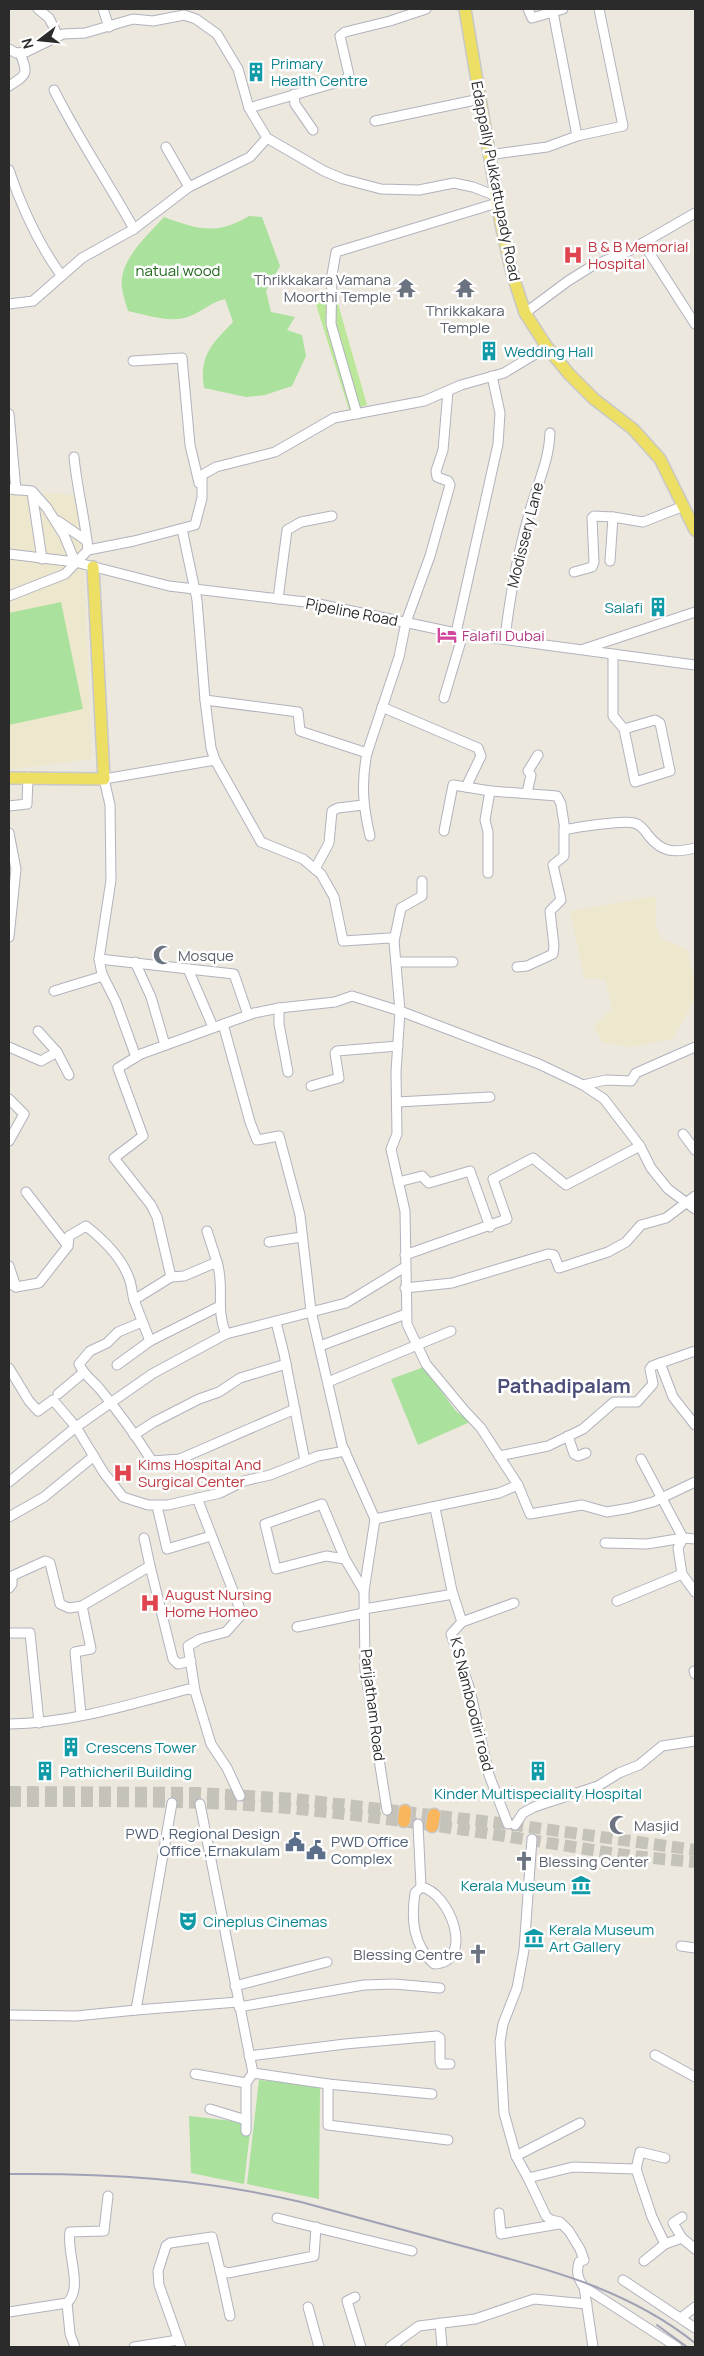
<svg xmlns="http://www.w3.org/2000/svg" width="704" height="2356" viewBox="0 0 704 2356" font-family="Manrope,sans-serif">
	<rect width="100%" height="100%" fill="#ece8de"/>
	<!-- education -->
	<g fill="#ede7ce">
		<path d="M9 492 81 495 92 759 9 770Z"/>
		<path d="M656 896V926L661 938 688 950 695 984V999L673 1039 630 1047 602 1042 594 1026 612 1008 605 979 584 978 570 911Z"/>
	</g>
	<!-- medical -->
	<path fill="#f3dedc" d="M124 1464 132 1475 122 1482 115 1471Z"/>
	<!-- green -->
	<g fill="#aae19c">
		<path d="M249 216 262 217 280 266 266 291 271 312 295 317 287 330 302 335 306 356 292 386 265 395 246 397 204 388C199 355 212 344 233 322L225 299C211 302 203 311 190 316 172 324 147 315 128 311 126 304 123 296 122 288 118 261 147 236 164 217 197 229 216 236 249 216Z"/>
		<path d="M61 602 83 709 9 725V613Z"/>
		<path d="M424 1367 455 1410 470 1422 418 1445 391 1379Z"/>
		<path d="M259 2080 320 2085 319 2199 247 2184Z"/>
		<path d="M189 2116 251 2123 244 2184 191 2173Z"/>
	</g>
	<!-- pitch -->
	<path fill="#bbe898" d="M334 290 367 405 349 410 314 298Z"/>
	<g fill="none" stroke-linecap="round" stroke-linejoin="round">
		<!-- highway-tunnel -->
		<g stroke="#c5c2ba" stroke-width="12" stroke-dasharray="12 6" stroke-linecap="butt">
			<path d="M9 1792 199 1793 295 1799 508 1824 695 1850"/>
			<path d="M9 1801C101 1801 195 1800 288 1808 394 1818 500 1835 605 1852 635 1857 665 1859 695 1862"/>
		</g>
		<defs>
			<g id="minor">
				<path d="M38 9 49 18 58 36"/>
				<path d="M103 9 109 27"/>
				<path d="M528 9 532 18 563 9"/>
				<path d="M9 49 16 53 26 52 63 34 85 33 133 19 153 21 184 15 196 19 217 34 238 69 249 108 267 138 324 171 343 179 381 189 419 190 454 183 473 187 496 196"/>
				<path d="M9 86C28 74 28 74 20 53"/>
				<path d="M54 90C78 138 108 182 134 229"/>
				<path d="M294 94 295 104 313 130"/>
				<path d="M249 108 345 80 349 75 340 36 345 32 390 21 426 9"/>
				<path d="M375 121 480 99"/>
				<path d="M577 136 623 126 599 9"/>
				<path d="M166 147 189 187"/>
				<path d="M488 155 547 147 577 136 553 12"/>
				<path d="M9 170C22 208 37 242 61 275"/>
				<path d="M643 243 695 324"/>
				<path d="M9 304 33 301 82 258 134 229 189 187 250 157 267 138"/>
				<path d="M525 313 568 281 592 266 629 251 695 213"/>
				<path d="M133 361 182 358 190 445 199 483"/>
				<path d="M9 414 16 490"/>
				<path d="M357 414 331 324 332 275 336 252 497 203"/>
				<path d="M74 457C77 489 85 518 88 550"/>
				<path d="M9 489 32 491 47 508 64 535 75 562"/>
				<path d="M32 492 42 559"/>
				<path d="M58 521 87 541"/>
				<path d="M182 529 197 600 205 700 211 748 215 760 261 842 303 859 321 874 334 897 343 941 390 938 394 941 400 1011 396 1072 397 1134 391 1149 405 1211 407 1324 426 1364 465 1411 481 1428 518 1485 499 1493 375 1519"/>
				<path d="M9 554 75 562 169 586 314 603 456 633 695 665"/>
				<path d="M610 561 613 517 643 522 684 506"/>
				<path d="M574 572 592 567 594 562 592 518 594 516 613 517"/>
				<path d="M9 596 65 574 88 550 134 541 195 525 202 498V475L216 467 275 452 334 418 424 401 461 385 504 373 547 347"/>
				<path d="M278 599 287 530 301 522 332 516"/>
				<path d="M456 633 498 444 500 413 492 376"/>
				<path d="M505 638C510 596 517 556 529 514 536 487 549 462 550 433"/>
				<path d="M584 649 695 612"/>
				<path d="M613 654V716L624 729 635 782 670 771 660 723 655 720 624 729"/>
				<path d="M444 698 463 634"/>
				<path d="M205 700 298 712 300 731 367 753"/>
				<path d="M382 707 478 748 481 756 466 787 490 791 485 820 488 832V873"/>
				<path d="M490 791 557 796 561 804 565 830C576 827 624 820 634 823 639 824 645 830 648 835 662 853 674 853 695 848"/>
				<path d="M527 793 531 775 528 771 538 755"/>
				<path d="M9 806 27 804 28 777"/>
				<path d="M444 831 453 785 466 787"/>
				<path d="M9 833 16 869 9 937"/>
				<path d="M370 836C363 806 361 784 367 753L399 657 406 622 430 556 450 485 448 481 437 477 436 471 443 450 448 391"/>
				<path d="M315 869 329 843 332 811 338 808 363 805"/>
				<path d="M394 941 401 908 422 896V881"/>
				<path d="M99 959 234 974 248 1015"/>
				<path d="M135 962 151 997 165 1045"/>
				<path d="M396 962H453"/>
				<path d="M517 967 527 966 553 954 554 946 550 911 561 900 553 865 564 856V829"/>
				<path d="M188 969 213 1027"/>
				<path d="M54 991 103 976"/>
				<path d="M279 1008V1024L288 1072"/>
				<path d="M223 1024 250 1122 257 1140 279 1136 300 1215 311 1311 342 1445 375 1519 364 1591 365 1670 387 1810"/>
				<path d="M38 1031 57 1052 69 1075"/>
				<path d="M9 1047 41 1061 57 1052"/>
				<path d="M136 1057 116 1002 102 974 99 959 111 880 110 805 104 779 215 760"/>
				<path d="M583 1085 604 1099 640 1146 651 1168 668 1189 695 1209"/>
				<path d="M311 1086 339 1078 335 1053 337 1051 398 1046"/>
				<path d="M9 1099 24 1114 9 1141"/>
				<path d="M397 1102 490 1097"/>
				<path d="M683 1134 695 1150"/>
				<path d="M398 1182 422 1176 429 1183 470 1171 490 1227"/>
				<path d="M26 1192 68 1246"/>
				<path d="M207 1231 217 1262"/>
				<path d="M269 1242 302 1237"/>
				<path d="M405 1255 507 1219 493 1179 533 1158 566 1185 640 1146"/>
				<path d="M9 1266 16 1287"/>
				<path d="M171 1277 157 1217 151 1205 114 1158 143 1136 118 1068 141 1054 254 1013 279 1008 335 1002 352 996 400 1011 539 1064 583 1085 606 1080 631 1081 636 1073 695 1047"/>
				<path d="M9 1283 16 1287 39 1283 68 1246 69 1236 86 1226C104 1240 123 1259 130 1281 132 1287 132 1294 134 1300"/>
				<path d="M405 1288 452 1283 548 1254 554 1255 559 1268 608 1252 626 1242 641 1225 666 1218 695 1196"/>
				<path d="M142 1322 118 1332 107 1343 90 1351 79 1364C84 1375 92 1380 99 1388 118 1411 136 1436 152 1461L180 1459 295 1409"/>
				<path d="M276 1322 284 1354 305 1461"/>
				<path d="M150 1341 134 1300 171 1277 184 1276 217 1262C225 1287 215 1308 226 1334"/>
				<path d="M320 1346 406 1314"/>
				<path d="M660 1363 673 1397 695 1425"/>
				<path d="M117 1365 150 1341 220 1306"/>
				<path d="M9 1368 29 1401 38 1411 53 1400 76 1427 104 1473 123 1497 148 1505H168L220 1493 244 1481 270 1475 318 1456 345 1451"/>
				<path d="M328 1382 451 1331"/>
				<path d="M58 1394 83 1373"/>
				<path d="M134 1435 154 1422 199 1399 219 1392 240 1378 286 1364"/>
				<path d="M568 1436 574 1454 578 1456 586 1453"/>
				<path d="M499 1456 548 1446 583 1429 614 1402H637L653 1384 650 1369 652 1366 695 1351"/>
				<path d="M9 1482 76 1427 152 1374 187 1355 226 1334 346 1303 405 1267"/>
				<path d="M518 1485 530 1514 582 1505 607 1512 630 1508 653 1502 695 1482"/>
				<path d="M157 1506 167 1549 211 1536"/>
				<path d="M435 1508 452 1591 462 1622 451 1634 470 1690 489 1775 508 1824"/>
				<path d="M9 1517 44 1497 94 1456"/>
				<path d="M144 1538 150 1566"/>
				<path d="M695 1539 683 1538 678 1548 682 1574 695 1592"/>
				<path d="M605 1543 647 1544 683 1538 641 1459"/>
				<path d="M345 1559 326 1556 276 1569 265 1524 322 1504 345 1559 364 1591"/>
				<path d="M9 1588 12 1584V1576L45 1561 50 1563 60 1604 69 1608 82 1606 150 1566 173 1659 178 1664 191 1661"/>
				<path d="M617 1601 682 1574"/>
				<path d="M364 1609 448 1595"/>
				<path d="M462 1622 514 1603"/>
				<path d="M297 1627 364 1613"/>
				<path d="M9 1633H30L39 1723"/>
				<path d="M694 1671 695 1674"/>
				<path d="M195 1691 188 1646 200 1639 226 1632 242 1614 197 1498"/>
				<path d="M81 1715 75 1652 91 1649 82 1606"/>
				<path d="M9 1724C70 1723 129 1705 188 1689L195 1691 211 1744 227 1768 240 1796"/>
				<path d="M200 1804 253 2073 328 2084V2125L448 2140"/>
				<path d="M418 1824 421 1887 415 1893C411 1920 413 1945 434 1964 476 1962 450 1892 421 1887"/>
				<path d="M515 1825 523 1813 534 1807 598 1786 619 1773 639 1765 662 1746 695 1741"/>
				<path d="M532 1839 524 1950 517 1988 503 2024 500 2042 504 2113 516 2156 528 2178 573 2167 636 2169 652 2217 665 2244 682 2238 695 2249"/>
				<path d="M681 1946 695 1948"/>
				<path d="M235 1986 327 1962"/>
				<path d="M239 2007 364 1985 394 1984 440 1988"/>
				<path d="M136 2010 238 2002"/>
				<path d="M9 2015 76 2016 136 2010 172 1803"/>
				<path d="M655 2055 695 2077"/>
				<path d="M249 2056 345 2044 437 2036 440 2038V2061L441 2064H450"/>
				<path d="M195 2074 246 2083"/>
				<path d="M328 2084 432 2094"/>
				<path d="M210 2109 246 2120"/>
				<path d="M246 2131V2083L253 2073"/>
				<path d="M516 2156 580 2123"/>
				<path d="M636 2169 640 2152 665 2158"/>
				<path d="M528 2178 546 2216 551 2220 560 2222 569 2231 580 2249 584 2260 579 2262C576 2273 578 2279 584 2287L677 2347"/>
				<path d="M499 2213 501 2234 559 2224"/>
				<path d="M682 2217 673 2223 682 2238"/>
				<path d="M277 2218 412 2251"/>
				<path d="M644 2261 665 2244"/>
				<path d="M220 2270 230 2316"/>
				<path d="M623 2280 695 2328"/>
				<path d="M584 2287 593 2347"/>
				<path d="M355 2297 347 2301 361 2347"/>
				<path d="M67 2303 70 2334 75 2347"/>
				<path d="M308 2307 319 2347"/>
				<path d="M9 2312 67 2303C84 2288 66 2252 70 2232L104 2231 108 2196"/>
				<path d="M682 2317 695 2307"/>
				<path d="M440 2323 442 2347"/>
				<path d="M134 2347 178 2340"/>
				<path d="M181 2347 159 2285 158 2271 166 2246 170 2243 212 2237 220 2270 228 2273 314 2256 316 2227"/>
				<path d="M390 2347 419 2326 475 2319 534 2299 587 2304"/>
			</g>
			<g id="major">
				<path d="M465 9 501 224 512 273 525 313 547 347 569 374 594 399 633 429 660 459 695 530"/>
				<path d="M9 778 104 779 93 567"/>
			</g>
			<g id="highway">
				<path d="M404 1821 405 1811"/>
				<path d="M432 1826 434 1815"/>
			</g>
		</defs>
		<!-- minor casing -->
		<use href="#minor" stroke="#b1b2be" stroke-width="11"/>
		<!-- major casing -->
		<use href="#major" stroke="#c8c8c8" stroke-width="14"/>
		<!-- highway casing -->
		<use href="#highway" stroke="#c8c8c8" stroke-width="15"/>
		<!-- minor -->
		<use href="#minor" stroke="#fff" stroke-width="9"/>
		<!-- major -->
		<use href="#major" stroke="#ecdf63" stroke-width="11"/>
		<!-- highway -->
		<use href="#highway" stroke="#f9b65c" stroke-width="12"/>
		<!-- rail -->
		<g stroke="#a1a1b5" stroke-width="2">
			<path d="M9 2174C108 2173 204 2179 301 2202 356 2217 411 2232 466 2247 547 2269 628 2289 695 2343"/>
			<path d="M657 2325 687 2347"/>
		</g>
	</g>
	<!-- icons -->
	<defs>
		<symbol id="building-bare" viewBox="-9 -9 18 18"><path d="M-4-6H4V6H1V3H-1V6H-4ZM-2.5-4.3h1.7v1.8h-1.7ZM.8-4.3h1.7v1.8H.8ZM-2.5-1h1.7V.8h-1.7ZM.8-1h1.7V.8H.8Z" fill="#0f9aa8" stroke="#fff" stroke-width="2.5" paint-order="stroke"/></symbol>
		<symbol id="hospital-bare" viewBox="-9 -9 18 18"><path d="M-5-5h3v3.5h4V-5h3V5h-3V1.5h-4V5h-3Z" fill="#e0444e" stroke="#fff" stroke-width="2.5" paint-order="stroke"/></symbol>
		<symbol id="temple-bare" viewBox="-9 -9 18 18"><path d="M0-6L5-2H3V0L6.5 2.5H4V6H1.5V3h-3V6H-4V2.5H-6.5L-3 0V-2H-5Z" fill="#6b7280" stroke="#fff" stroke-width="2.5" paint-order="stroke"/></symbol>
		<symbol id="hotel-bare" viewBox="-9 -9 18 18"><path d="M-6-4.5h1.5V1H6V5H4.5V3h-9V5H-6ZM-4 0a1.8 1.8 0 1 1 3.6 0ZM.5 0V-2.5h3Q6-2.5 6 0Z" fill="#d1479c" stroke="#fff" stroke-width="2.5" paint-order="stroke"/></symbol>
		<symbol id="mosque-bare" viewBox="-9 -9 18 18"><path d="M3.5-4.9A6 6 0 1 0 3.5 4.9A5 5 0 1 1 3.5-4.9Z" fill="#6b7280" stroke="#fff" stroke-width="2.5" paint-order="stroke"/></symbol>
		<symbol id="civic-bare" viewBox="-9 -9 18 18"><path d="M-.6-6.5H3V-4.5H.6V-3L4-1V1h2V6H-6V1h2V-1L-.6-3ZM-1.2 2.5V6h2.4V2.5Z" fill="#5c6f8a" stroke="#fff" stroke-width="2.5" paint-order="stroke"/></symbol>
		<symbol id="church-bare" viewBox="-9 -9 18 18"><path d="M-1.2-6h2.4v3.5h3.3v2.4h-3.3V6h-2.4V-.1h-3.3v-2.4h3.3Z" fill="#6b7280" stroke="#fff" stroke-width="2.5" paint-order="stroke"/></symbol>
		<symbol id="museum-bare" viewBox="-9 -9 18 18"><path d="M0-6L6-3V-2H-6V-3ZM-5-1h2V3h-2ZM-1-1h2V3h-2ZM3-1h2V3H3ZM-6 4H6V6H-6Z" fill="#0f9aa8" stroke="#fff" stroke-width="2.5" paint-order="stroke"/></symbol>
		<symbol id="theatre-bare" viewBox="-9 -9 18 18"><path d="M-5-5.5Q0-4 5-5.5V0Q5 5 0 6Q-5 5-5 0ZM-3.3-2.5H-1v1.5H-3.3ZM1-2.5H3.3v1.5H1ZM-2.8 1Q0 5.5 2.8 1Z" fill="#0f9aa8" stroke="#fff" stroke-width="2.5" paint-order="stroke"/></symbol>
	</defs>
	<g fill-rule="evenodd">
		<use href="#building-bare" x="242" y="58" width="28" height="28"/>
		<use href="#hospital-bare" x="559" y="241" width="28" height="28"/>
		<use href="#temple-bare" x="392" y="274" width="28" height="28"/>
		<use href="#temple-bare" x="451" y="274" width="28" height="28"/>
		<use href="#building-bare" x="475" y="337" width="28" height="28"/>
		<use href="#building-bare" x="644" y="593" width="28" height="28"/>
		<use href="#hotel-bare" x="433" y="621" width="28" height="28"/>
		<use href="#mosque-bare" x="149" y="941" width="28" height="28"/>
		<use href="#hospital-bare" x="109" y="1459" width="28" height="28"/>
		<use href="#hospital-bare" x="136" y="1589" width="28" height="28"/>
		<use href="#building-bare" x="57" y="1733" width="28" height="28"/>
		<use href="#building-bare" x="31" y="1757" width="28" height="28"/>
		<use href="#building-bare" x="524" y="1757" width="28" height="28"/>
		<use href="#mosque-bare" x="605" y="1811" width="28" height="28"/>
		<use href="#civic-bare" x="281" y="1828" width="28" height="28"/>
		<use href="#civic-bare" x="302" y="1836" width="28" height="28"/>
		<use href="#church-bare" x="510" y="1847" width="28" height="28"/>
		<use href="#museum-bare" x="567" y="1871" width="28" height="28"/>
		<use href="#theatre-bare" x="174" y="1907" width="28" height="28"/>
		<use href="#museum-bare" x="520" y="1924" width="28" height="28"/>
		<use href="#church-bare" x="464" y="1940" width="28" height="28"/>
	</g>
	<g text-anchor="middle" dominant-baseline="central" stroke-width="5" stroke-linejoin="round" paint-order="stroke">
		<!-- culture labels -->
		<g font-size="15" fill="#0d838f" stroke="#fff" text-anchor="start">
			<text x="271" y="63">Primary<tspan x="271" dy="17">Health Centre</tspan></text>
			<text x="504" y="351">Wedding Hall</text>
			<text x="643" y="607" text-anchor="end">Salafi</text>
			<text x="86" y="1747">Crescens Tower</text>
			<text x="60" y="1771">Pathicheril Building</text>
			<text x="538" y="1793" text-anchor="middle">Kinder Multispeciality Hospital</text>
			<text x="566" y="1885" text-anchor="end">Kerala Museum</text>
			<text x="203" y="1921">Cineplus Cinemas</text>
			<text x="549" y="1929">Kerala Museum<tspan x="549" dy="17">Art Gallery</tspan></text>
		</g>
		<!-- street labels -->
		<g font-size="15" fill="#2b2b2b" stroke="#fff">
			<text transform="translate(496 181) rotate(79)">Edappally Pukkattupady Road</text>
			<text transform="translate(525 535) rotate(-76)">Modissery Lane</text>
			<text transform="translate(352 612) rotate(11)">Pipeline Road</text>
			<text transform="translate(472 1704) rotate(76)">K S Namboodiri road</text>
			<text transform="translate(373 1705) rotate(83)">Parijatham Road</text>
		</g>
		<!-- health labels -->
		<g font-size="15" fill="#be3a42" stroke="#fff" text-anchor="start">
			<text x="588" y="246">B &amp; B Memorial<tspan x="588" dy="17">Hospital</tspan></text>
			<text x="138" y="1464">Kims Hospital And<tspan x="138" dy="17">Surgical Center</tspan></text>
			<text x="165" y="1594">August Nursing<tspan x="165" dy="17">Home Homeo</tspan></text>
		</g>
		<!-- park labels -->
		<g font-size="15" fill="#22671d" stroke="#fff">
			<text x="178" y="270">natual wood</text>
		</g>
		<!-- worship labels -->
		<g font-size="15" fill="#5b616d" stroke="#fff" text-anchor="start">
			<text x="391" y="279" text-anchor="end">Thrikkakara Vamana<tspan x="391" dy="17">Moorthi Temple</tspan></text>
			<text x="465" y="310" text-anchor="middle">Thrikkakara<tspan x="465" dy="17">Temple</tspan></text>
			<text x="178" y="955">Mosque</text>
			<text x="634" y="1825">Masjid</text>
			<text x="539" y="1861">Blessing Center</text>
			<text x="463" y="1954" text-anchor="end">Blessing Centre</text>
		</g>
		<!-- hotel labels -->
		<g font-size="15" fill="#b23c85" stroke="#fff" text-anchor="start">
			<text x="462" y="635">Falafil Dubai</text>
		</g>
		<!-- service labels -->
		<g font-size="15" fill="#4e5e75" stroke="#fff" text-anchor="end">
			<text x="280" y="1833">PWD , Regional Design<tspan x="280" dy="17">Office ,Ernakulam</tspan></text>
			<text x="331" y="1841" text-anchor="start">PWD Office<tspan x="331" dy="17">Complex</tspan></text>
		</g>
		<!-- district labels -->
		<g font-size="20" font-weight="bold" fill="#4d4f7b" stroke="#fff">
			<text x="564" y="1385">Pathadipalam</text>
		</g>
	</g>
	<!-- border -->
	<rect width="704" height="2356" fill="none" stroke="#2b2b2b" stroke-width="20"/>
	<!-- north arrow -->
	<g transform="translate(40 40) rotate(254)" stroke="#ffffff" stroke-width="4" paint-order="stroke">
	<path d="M0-4L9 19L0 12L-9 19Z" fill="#2b2b2b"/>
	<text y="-8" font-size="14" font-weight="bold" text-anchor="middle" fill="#2b2b2b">N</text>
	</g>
</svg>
